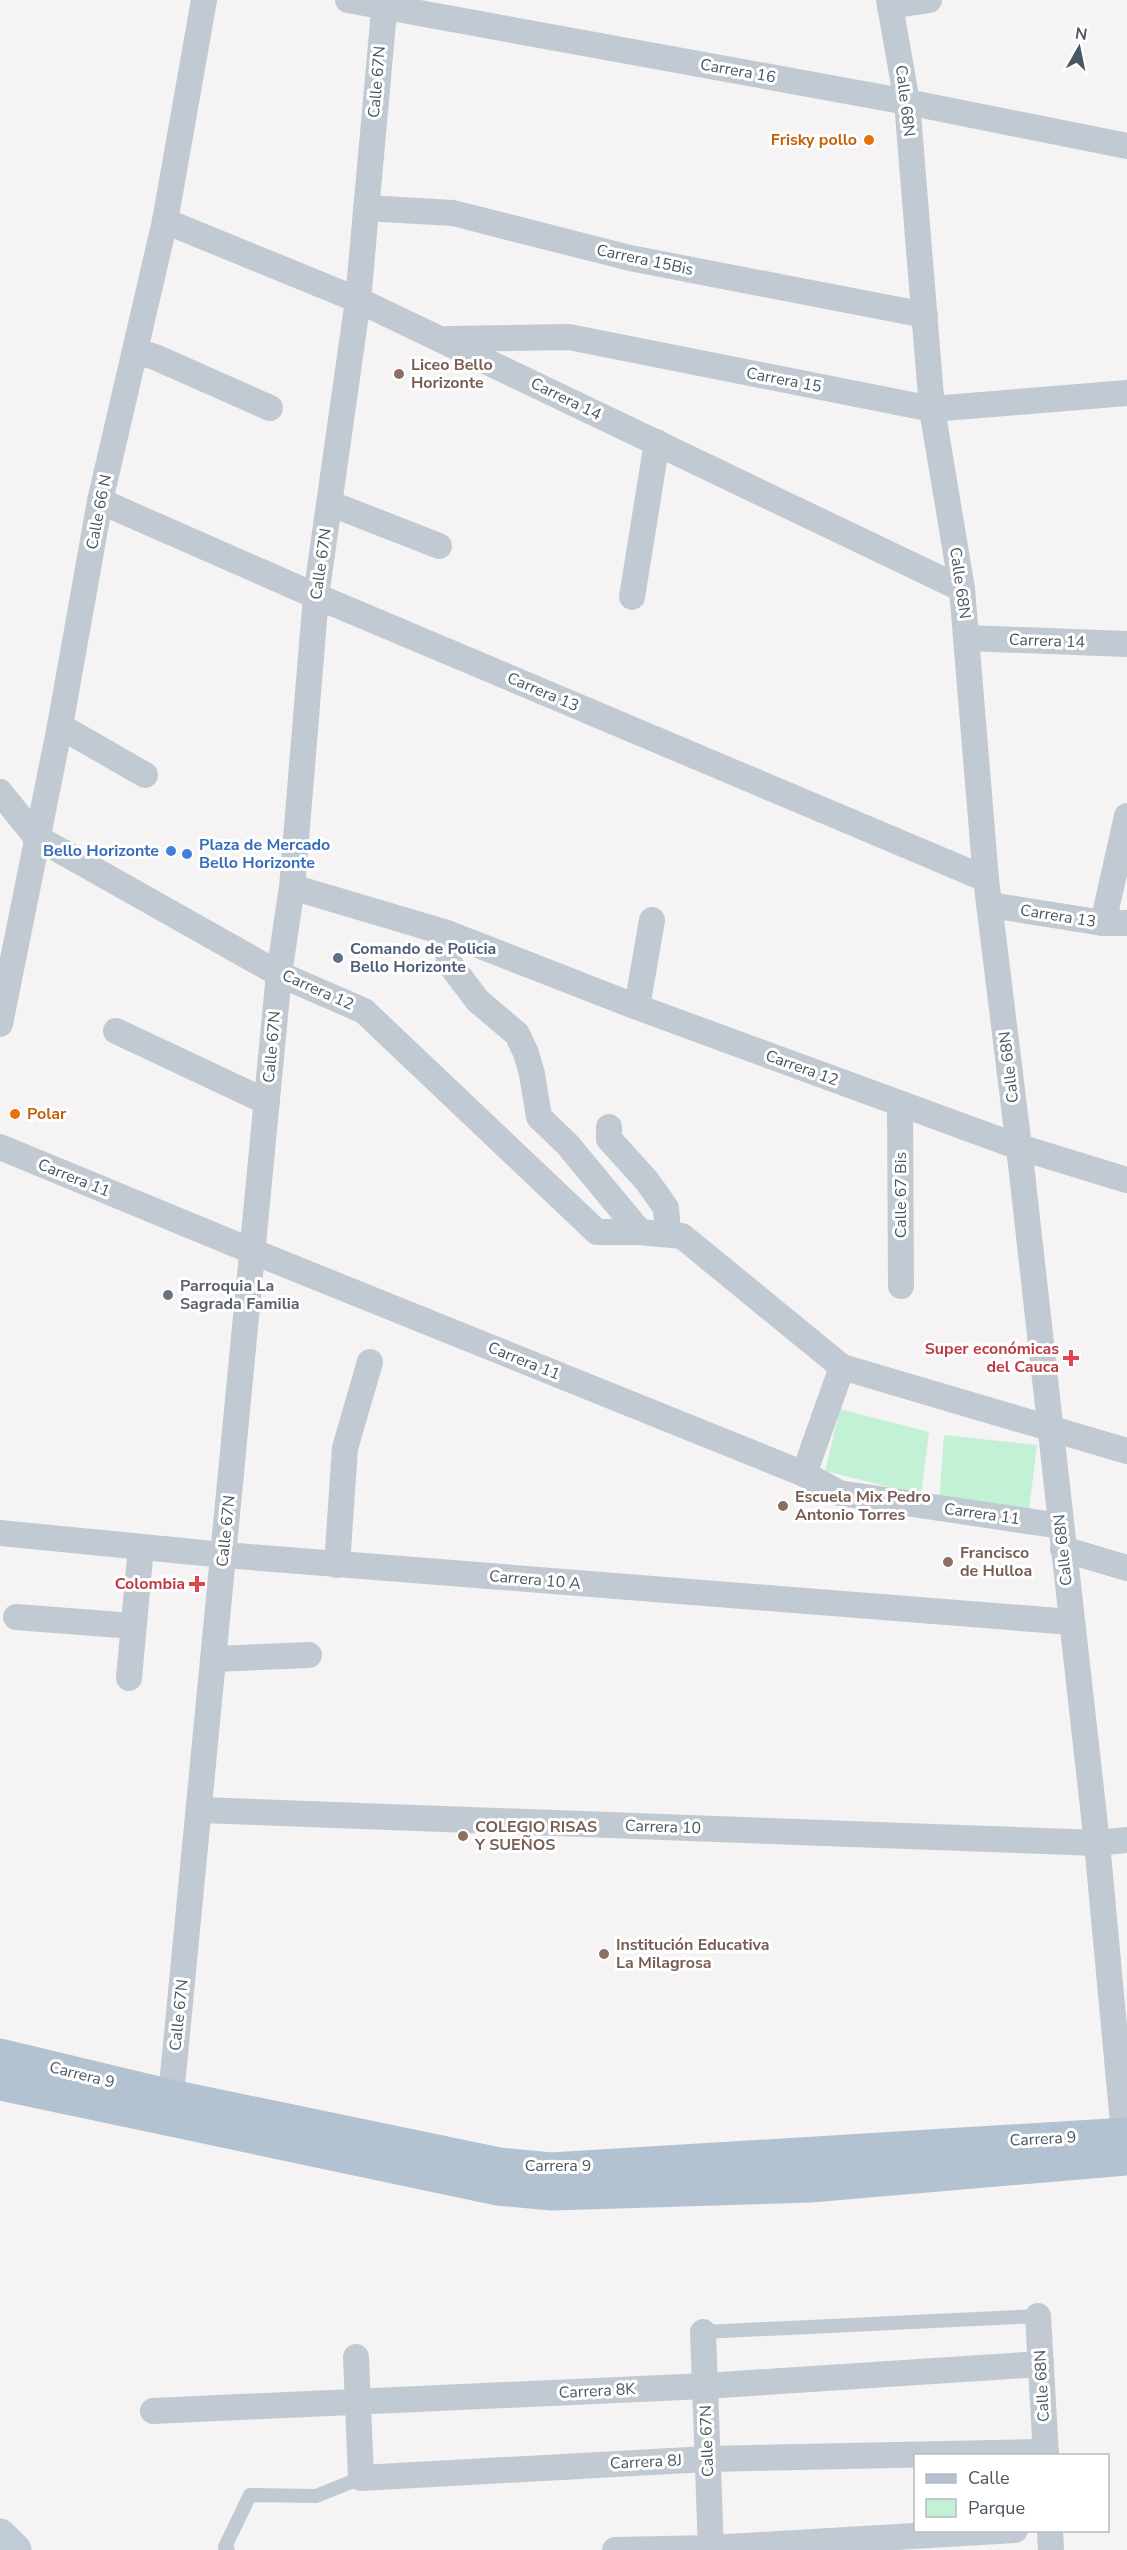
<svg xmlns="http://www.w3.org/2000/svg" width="1127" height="2550" viewBox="0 0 1127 2550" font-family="'Nunito Sans',sans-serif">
	<rect width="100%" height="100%" fill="#f5f3f3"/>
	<!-- green -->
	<g fill="#c3f1d5">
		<path d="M840 1409 929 1432 921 1495 825 1471Z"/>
		<path d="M944 1435 1037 1445 1029 1511 939 1503Z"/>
	</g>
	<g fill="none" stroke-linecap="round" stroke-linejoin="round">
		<!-- lane -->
		<g stroke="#c1cad2" stroke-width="14">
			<path d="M703 2332 1038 2316"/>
			<path d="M228 2550 225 2547 250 2495 316 2496 361 2478"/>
		</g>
		<!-- street -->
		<g stroke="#c1cad2" stroke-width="26">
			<path d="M348 0 907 102 1127 146"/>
			<path d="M889 0 907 102 932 409 962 589 986 879 1019 1147 1097 1843 1124 2134"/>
			<path d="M890 6 929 0"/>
			<path d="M366 208 453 213 630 258 925 315"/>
			<path d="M165 221 358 300 962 589"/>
			<path d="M448 339 569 337 932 409 1127 393"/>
			<path d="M135 351 155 357 270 408"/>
			<path d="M100 501 316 596 986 879"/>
			<path d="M329 503 439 546"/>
			<path d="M632 597 657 442"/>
			<path d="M966 638 1127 644"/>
			<path d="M60 726 145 775"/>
			<path d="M0 792 36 837 279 974 364 1011 597 1232H640L682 1236 842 1367 1127 1451"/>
			<path d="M292 887 447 933 637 1007 1019 1147 1127 1180"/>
			<path d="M990 905 1103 923H1127"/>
			<path d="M1103 923 1127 816"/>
			<path d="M447 933 449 963 478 1001 517 1034 526 1053 532 1074 539 1117 568 1145 640 1232"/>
			<path d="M637 1007 652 920"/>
			<path d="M0 1024 60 726 100 501 165 221 204 0"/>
			<path d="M116 1031 267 1102"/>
			<path d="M900 1104 901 1286"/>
			<path d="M609 1127V1139L647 1181 666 1208 668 1234"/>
			<path d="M0 1147 254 1252 804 1474 839 1493 1061 1526"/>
			<path d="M804 1474 842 1367"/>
			<path d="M0 1533 224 1555 1071 1622"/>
			<path d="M1063 1549 1127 1568"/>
			<path d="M337 1565 345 1448 370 1362"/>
			<path d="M16 1617 133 1626"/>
			<path d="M214 1659 309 1655"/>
			<path d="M129 1678 141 1547"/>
			<path d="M199 1810 1097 1843 1127 1840"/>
			<path d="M171 2096 279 974 292 887 316 596 358 300 385 0"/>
			<path d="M1038 2316 1046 2456"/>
			<path d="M703 2332 711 2550"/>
			<path d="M356 2357 361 2478 707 2459 1046 2452"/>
			<path d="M153 2411 705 2386 1041 2364"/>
			<path d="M1050 2530 1051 2550"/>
			<path d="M615 2550 711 2548 1015 2530"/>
		</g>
		<!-- secondary -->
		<path stroke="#c1cbd6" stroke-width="33" d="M0 2535 15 2550"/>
		<!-- primary -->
		<g stroke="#b3c2d1" stroke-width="33">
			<path d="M0 2055 171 2096 499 2164 551 2169 1127 2134"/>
			<path d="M0 2084 498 2189 552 2194 810 2186 1127 2159"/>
		</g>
	</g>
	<!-- markers -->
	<g fill="#e8710a" stroke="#fff" stroke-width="2">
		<circle cx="869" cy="140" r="6"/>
		<circle cx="15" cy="1114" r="6"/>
	</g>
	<g fill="#8d6e63" stroke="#fff" stroke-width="2">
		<circle cx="399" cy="374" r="6"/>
		<circle cx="783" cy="1506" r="6"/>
		<circle cx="948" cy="1562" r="6"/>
		<circle cx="463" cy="1836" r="6"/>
		<circle cx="604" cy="1954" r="6"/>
	</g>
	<g fill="#3f7fe0" stroke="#fff" stroke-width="2">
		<circle cx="171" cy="851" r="6"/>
		<circle cx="187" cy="854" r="6"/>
	</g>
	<circle fill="#5c6f8a" stroke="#fff" stroke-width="2" cx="338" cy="958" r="6"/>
	<circle fill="#6b7280" stroke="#fff" stroke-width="2" cx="168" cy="1295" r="6"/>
	<g fill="#e0444e" stroke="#fff" stroke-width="2">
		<path d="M1068 1349h6v6h6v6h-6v6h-6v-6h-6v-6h6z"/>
		<path d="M194 1575h6v6h6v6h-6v6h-6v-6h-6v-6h6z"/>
	</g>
	<g text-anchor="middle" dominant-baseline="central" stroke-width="6" stroke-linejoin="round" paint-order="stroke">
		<!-- street labels -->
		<g font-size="16" fill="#4a5661" stroke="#fff">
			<text transform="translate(738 71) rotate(10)">Carrera 16</text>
			<text transform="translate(377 82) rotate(-85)">Calle 67N</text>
			<text transform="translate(905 101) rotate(83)">Calle 68N</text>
			<text transform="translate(645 260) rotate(12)">Carrera 15Bis</text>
			<text transform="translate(784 380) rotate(11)">Carrera 15</text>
			<text transform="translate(566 399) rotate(26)">Carrera 14</text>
			<text transform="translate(99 512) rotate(-79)">Calle 66 N</text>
			<text transform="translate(321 564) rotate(-82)">Calle 67N</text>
			<text transform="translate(960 583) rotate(82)">Calle 68N</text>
			<text transform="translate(1047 641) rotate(2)">Carrera 14</text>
			<text transform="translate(543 692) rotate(23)">Carrera 13</text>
			<text transform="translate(1058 916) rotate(9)">Carrera 13</text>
			<text transform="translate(318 990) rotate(24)">Carrera 12</text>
			<text transform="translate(272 1047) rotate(-85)">Calle 67N</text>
			<text transform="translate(1009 1067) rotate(-97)">Calle 68N</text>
			<text transform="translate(802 1068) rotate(20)">Carrera 12</text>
			<text transform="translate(74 1178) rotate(22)">Carrera 11</text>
			<text transform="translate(901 1195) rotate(-90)">Calle 67 Bis</text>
			<text transform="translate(524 1361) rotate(22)">Carrera 11</text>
			<text transform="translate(982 1514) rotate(8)">Carrera 11</text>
			<text transform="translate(226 1531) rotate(-84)">Calle 67N</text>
			<text transform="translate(1063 1550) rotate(-96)">Calle 68N</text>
			<text transform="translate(535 1580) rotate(5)">Carrera 10 A</text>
			<text transform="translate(663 1827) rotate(2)">Carrera 10</text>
			<text transform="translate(179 2015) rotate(-84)">Calle 67N</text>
			<text transform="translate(82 2075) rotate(14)">Carrera 9</text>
			<text transform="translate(1043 2139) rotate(-3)">Carrera 9</text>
			<text x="558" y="2166">Carrera 9</text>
			<text transform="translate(1042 2386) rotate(-93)">Calle 68N</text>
			<text transform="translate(597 2391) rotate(-3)">Carrera 8K</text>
			<text transform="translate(707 2441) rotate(-92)">Calle 67N</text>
			<text transform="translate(646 2462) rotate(-3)">Carrera 8J</text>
		</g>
		<!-- food labels -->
		<g font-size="16" font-weight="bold" fill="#c56008" stroke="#fff" text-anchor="end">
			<text x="857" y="140">Frisky pollo</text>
			<text x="27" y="1114" text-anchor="start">Polar</text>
		</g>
		<!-- education labels -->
		<g font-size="16" font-weight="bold" fill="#785e54" stroke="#fff" text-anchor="start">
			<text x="411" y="365">Liceo Bello<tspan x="411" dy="18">Horizonte</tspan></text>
			<text x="795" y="1497">Escuela Mix Pedro<tspan x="795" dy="18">Antonio Torres</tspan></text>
			<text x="960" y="1553">Francisco<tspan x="960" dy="18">de Hulloa</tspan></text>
			<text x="475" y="1827">COLEGIO RISAS<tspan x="475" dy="18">Y SUEÑOS</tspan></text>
			<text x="616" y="1945">Institución Educativa<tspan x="616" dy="18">La Milagrosa</tspan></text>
		</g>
		<!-- shop labels -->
		<g font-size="16" font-weight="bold" fill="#366cbe" stroke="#fff" text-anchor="start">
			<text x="199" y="845">Plaza de Mercado<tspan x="199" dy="18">Bello Horizonte</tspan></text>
			<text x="159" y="851" text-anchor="end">Bello Horizonte</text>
		</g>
		<!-- service labels -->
		<g font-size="16" font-weight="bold" fill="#4e5e75" stroke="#fff" text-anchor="start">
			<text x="350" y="949">Comando de Policia<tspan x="350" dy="18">Bello Horizonte</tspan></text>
		</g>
		<!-- worship labels -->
		<g font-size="16" font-weight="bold" fill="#5b616d" stroke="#fff" text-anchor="start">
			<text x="180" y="1286">Parroquia La<tspan x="180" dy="18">Sagrada Familia</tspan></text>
		</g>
		<!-- health labels -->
		<g font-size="16" font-weight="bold" fill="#be3a42" stroke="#fff" text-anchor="end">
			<text x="1059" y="1349">Super económicas<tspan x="1059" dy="18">del Cauca</tspan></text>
			<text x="185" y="1584">Colombia</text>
		</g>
	</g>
	<!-- legend -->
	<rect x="914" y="2454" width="195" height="78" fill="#ffffff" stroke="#b7bbc0" stroke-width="1.5"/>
	<rect x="926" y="2474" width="30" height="9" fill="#b3c2d1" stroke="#b7bbc0" stroke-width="1.5"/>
	<text x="968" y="2484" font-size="18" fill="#4a5661">Calle</text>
	<rect x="926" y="2499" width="30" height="18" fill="#c3f1d5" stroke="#b7bbc0" stroke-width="1.5"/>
	<text x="968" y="2514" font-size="18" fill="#4a5661">Parque</text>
	<!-- north arrow -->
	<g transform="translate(1079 48) rotate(9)" stroke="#ffffff" stroke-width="4.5" paint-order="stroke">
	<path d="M0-4.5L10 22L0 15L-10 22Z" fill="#4a5661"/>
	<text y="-9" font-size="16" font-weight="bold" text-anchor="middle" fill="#4a5661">N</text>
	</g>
</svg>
